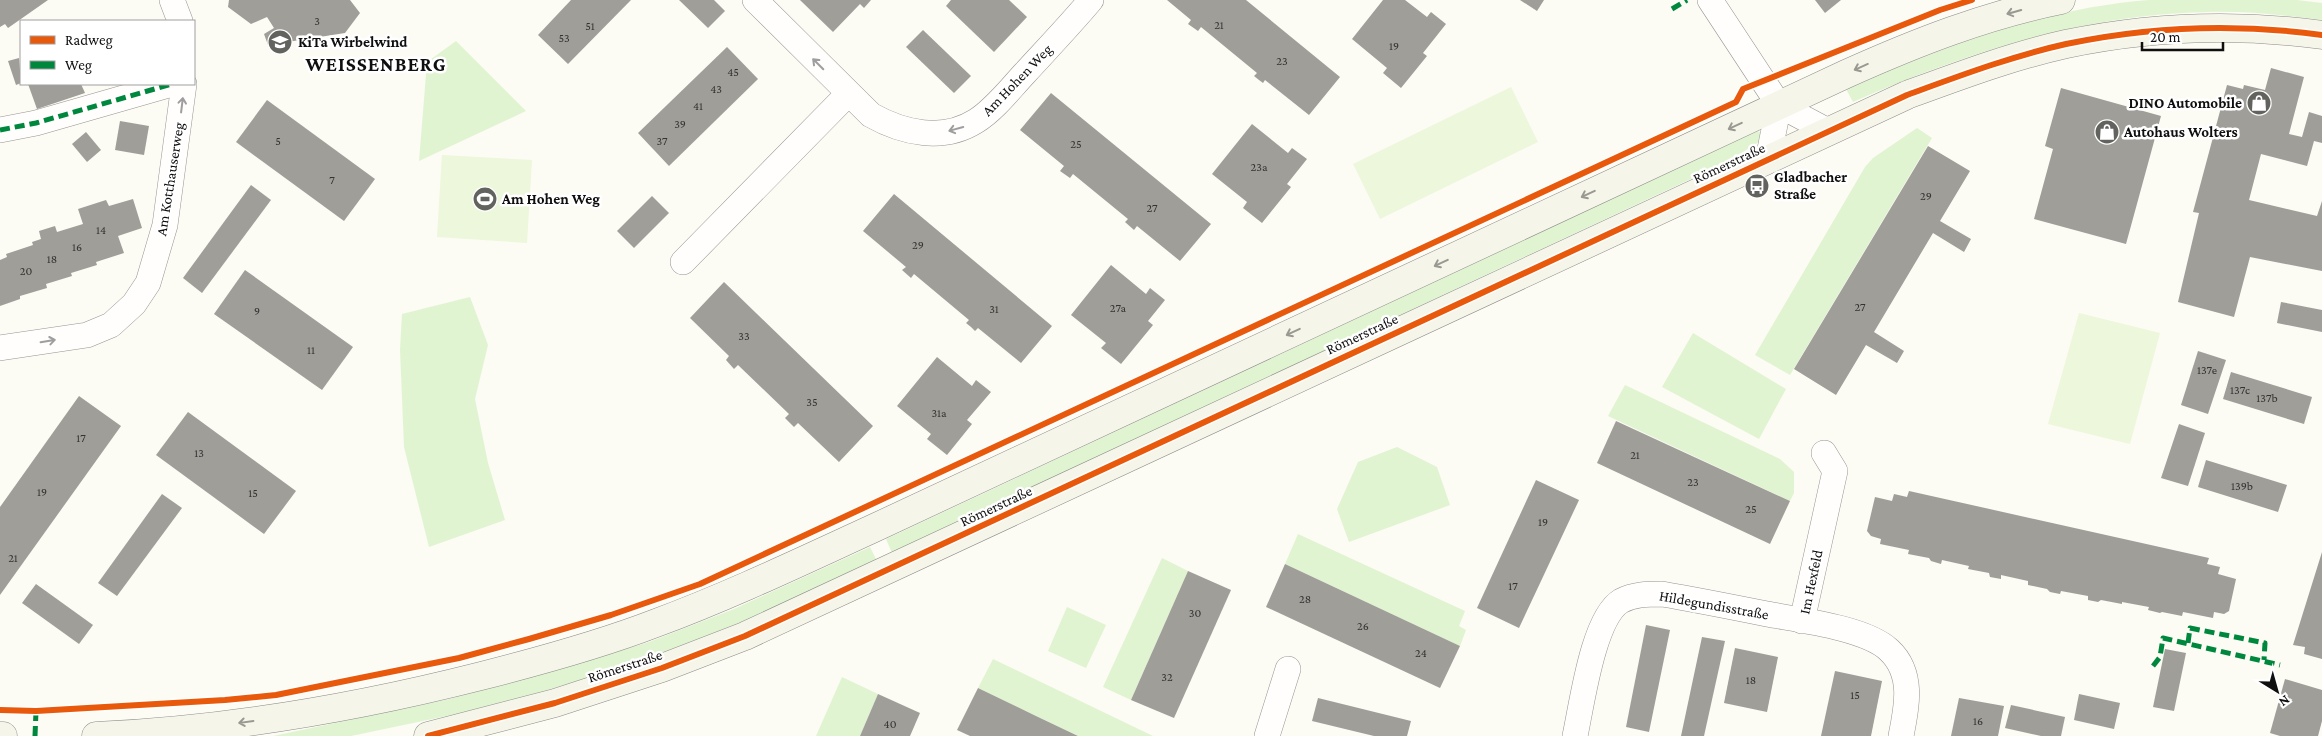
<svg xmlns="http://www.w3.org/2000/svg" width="2322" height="736" viewBox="0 0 2322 736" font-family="'Crimson Pro',serif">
	<rect width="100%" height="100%" fill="#fcfbf4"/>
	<!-- green -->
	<g fill="#e1f4d1">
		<path d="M2149 0H2297L2322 3V20C2284 15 2247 11 2208 12 2085 14 1964 53 1853 102L1846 89C1942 47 2044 8 2149 0Z"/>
		<path d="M456 41 526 111 419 161 427 62Z"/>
		<path d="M1917 128 1932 138 1790 375 1755 355 1865 167 1873 158Z"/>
		<path d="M1757 131 1762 133V140L1727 162 892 553 886 539Z"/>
		<path d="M470 297 488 345 475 399 488 463 505 520 429 547 404 447 400 350 402 314Z"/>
		<path d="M1693 333 1786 389 1759 439 1662 387Z"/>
		<path d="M1625 385 1780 459 1794 472V493L1790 501 1608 416Z"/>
		<path d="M1397 447 1437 467 1450 505 1349 542 1337 509 1358 462Z"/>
		<path d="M1298 534 1465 611 1459 626 1466 630 1460 646 1285 564Z"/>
		<path d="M870 547 877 561 757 616 632 664 544 691 461 713 351 736H273L449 699 547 673 649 642 734 609Z"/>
		<path d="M1162 558 1188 571 1131 700 1103 687Z"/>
		<path d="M1067 607 1106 625 1086 668 1048 651Z"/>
		<path d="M993 659 1153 736H1078L978 688Z"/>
		<path d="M842 677 878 694 860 736H816Z"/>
	</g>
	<!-- pitch -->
	<g fill="#ecf7dc">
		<path d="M1511 87 1538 142 1380 219 1353 164Z"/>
		<path d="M442 155 532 160 527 243 437 237Z"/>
		<path d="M2079 313 2160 333 2130 444 2048 424Z"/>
	</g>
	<!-- building -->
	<g fill="#9f9e99">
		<path d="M0 0H48L8 28 5 24 0 27Z"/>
		<path d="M229 0H350L360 13 345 33 268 45 264 34 274 28 267 17 251 24 228 7Z"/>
		<path d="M571 0H631L568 64 538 35Z"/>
		<path d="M679 0H714L725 11 708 28Z"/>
		<path d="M800 0H871L864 8 860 4 833 32Z"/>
		<path d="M951 0H1009L1027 17 994 52 946 6Z"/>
		<path d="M1167 0H1246L1340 77 1309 115 1265 80 1263 83 1259 80 1254 76 1257 73 1201 27 1198 31 1188 24 1191 20Z"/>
		<path d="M1383 0H1405L1427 17 1431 12 1446 24 1423 53 1427 56 1401 88 1383 73 1387 68 1352 39Z"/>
		<path d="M1520 0H1544L1537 11Z"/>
		<path d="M1815 0H1841L1825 13Z"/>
		<path d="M923 30 971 76 954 93 906 47Z"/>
		<path d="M727 47 758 79 669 166 638 133Z"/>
		<path d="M19 58 21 83 16 85 8 61Z"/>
		<path d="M2271 68 2304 77 2289 134 2302 137 2309 112 2322 116V143L2314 141 2307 166 2261 154 2249 200 2317 216 2322 201V271L2250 257 2234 317 2178 302 2199 213 2193 212 2227 85 2243 89 2244 85 2265 90Z"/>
		<path d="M28 84H81L85 93 37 109Z"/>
		<path d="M2061 88 2161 116 2126 244 2034 219 2053 149 2045 146Z"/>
		<path d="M1051 93 1211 224 1180 261 1137 226 1134 230 1125 222 1128 219 1073 174 1070 178 1060 171 1064 166 1020 130Z"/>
		<path d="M267 100 375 179 344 221 236 142Z"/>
		<path d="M120 121 149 126 144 155 115 150Z"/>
		<path d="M1252 124 1288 153 1292 148 1307 159 1287 184 1291 187 1262 223 1243 208 1247 202 1212 174Z"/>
		<path d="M86 132 101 150 87 162 72 144Z"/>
		<path d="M1928 146 1970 171 1940 221 1971 239 1964 252 1933 233 1874 332 1904 351 1897 363 1866 345 1836 395 1794 369Z"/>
		<path d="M251 185 271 200 202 293 183 278Z"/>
		<path d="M894 194 1052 326 1021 363 978 328 975 331 971 327 966 323 969 320 914 274 911 278 902 270 906 267 863 231Z"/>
		<path d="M652 196 669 213 634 248 617 231Z"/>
		<path d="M133 199 142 228 118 236 124 253 96 262 97 265 71 273 72 276 46 284 47 288 20 296V299L0 306V260L7 257 6 254 33 245 32 242 41 239 39 231 55 226 57 232 83 224 78 209 106 200 109 206Z"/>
		<path d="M1111 265 1146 294 1150 288 1165 300 1148 321 1153 325 1121 364 1101 348 1106 343 1071 315Z"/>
		<path d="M245 270 353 347 322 390 214 314Z"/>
		<path d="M724 282 873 426 839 462 798 423 794 427 785 418 789 414 738 365 734 369 726 360 729 356 690 318Z"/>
		<path d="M2281 302 2322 310V332L2277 323Z"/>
		<path d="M2198 351 2226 360 2208 414 2181 405Z"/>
		<path d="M937 357 972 386 976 380 991 392 967 420 972 424 947 455 927 439 931 434 897 406Z"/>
		<path d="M2231 372 2312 397 2304 424 2223 399Z"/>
		<path d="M79 396 121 426 0 595V507Z"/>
		<path d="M188 412 296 491 264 534 156 455Z"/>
		<path d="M1616 421 1790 501 1770 544 1597 463Z"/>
		<path d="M2179 424 2205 433 2188 486 2161 478Z"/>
		<path d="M2206 460 2287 485 2278 512 2198 487Z"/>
		<path d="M1536 480 1579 500 1519 628 1477 608Z"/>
		<path d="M1909 491 2209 558 2207 564 2220 567 2218 574 2236 579 2229 611 2224 614 2214 612 2213 618 2183 612 2182 616 2162 612 2160 613 2148 610 2149 607 2122 602V604L2101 600 2098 602 2088 600V596L2061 591 2060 594 2050 592 2047 589 2028 585V581L2001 575V579L1990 577 1989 573 1968 569 1969 566 1942 560 1941 564 1931 561 1929 558 1908 554 1909 550 1880 544 1881 539 1871 536 1867 531 1875 497 1892 501 1894 494 1907 497Z"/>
		<path d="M162 494 182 508 117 596 98 583Z"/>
		<path d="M2322 552V659L2304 654 2305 647 2293 645Z"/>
		<path d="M1285 564 1460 646 1440 688 1266 607Z"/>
		<path d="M1188 571 1231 590 1174 718 1131 700Z"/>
		<path d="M36 584 93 625 79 644 22 603Z"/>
		<path d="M1646 625 1670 630 1649 732 1626 727Z"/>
		<path d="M1702 637 1725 641 1704 736H1681Z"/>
		<path d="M1735 648 1778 657 1767 712 1724 703Z"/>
		<path d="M2165 649 2186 653 2174 711 2153 707Z"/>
		<path d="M1835 671 1882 681 1871 736H1821Z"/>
		<path d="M2285 679 2322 690V721L2318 736H2280L2270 733Z"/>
		<path d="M978 688 1036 716 1078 736H970L957 730Z"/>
		<path d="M878 694 920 713 910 736H860Z"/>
		<path d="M2079 694 2120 703 2114 729 2074 720Z"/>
		<path d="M1318 698 1411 721 1407 736H1374L1312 721Z"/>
		<path d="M1959 698 2004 706 1998 736H1951Z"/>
		<path d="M2011 705 2065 717 2061 736H2041L2005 728Z"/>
	</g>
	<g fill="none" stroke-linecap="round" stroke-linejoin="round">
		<defs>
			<g id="minor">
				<path d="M172 0 180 21"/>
				<path d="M755 0 871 115C903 133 943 142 976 121 994 110 1010 89 1025 73 1047 49 1070 25 1091 0"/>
				<path d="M1710 0 1779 105 1828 131"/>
				<path d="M0 130 36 123 172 84"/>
				<path d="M1768 159 1779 105"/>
				<path d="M683 262 848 94"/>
				<path d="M0 348 87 335 111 325 134 304 148 283 165 225 184 84"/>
				<path d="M1802 621 1835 471 1824 453"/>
				<path d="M1267 736 1288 669"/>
				<path d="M1575 736C1582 704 1593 618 1621 601 1634 594 1648 594 1662 594 1697 600 1732 607 1767 614 1799 620 1866 628 1889 650 1914 673 1907 707 1901 736"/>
			</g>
			<g id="secondary">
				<path d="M0 736H3"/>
				<path d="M96 736C226 730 355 708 481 676 540 661 599 645 656 623 729 596 800 562 872 529L1846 74C1915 43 1986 15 2061 0"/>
				<path d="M428 736 555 703 662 668 745 636 1907 95C1959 76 2012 56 2066 44 2152 26 2235 23 2322 35"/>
			</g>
		</defs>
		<!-- minor casing -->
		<use href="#minor" stroke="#969592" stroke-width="26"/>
		<!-- secondary casing -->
		<use href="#secondary" stroke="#8c8c89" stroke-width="29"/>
		<!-- minor -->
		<use href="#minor" stroke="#fffefd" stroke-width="25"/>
		<!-- secondary -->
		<use href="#secondary" stroke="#f5f5ea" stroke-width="28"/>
		<!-- quiet -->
		<g stroke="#00873e" stroke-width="5" stroke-dasharray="10 5" stroke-linecap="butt">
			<path d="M1672 9 1687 0"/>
			<path d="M0 130 36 123 172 84"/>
			<path d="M2188 643 2190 628 2265 643 2264 660"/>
			<path d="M2153 666 2160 657 2163 638 2280 665"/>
			<path d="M35 736 36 711"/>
		</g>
		<defs>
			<g id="cycleway">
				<path d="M0 710 36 711 225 700 276 695 459 658 529 639 611 615 700 584 1736 102 1743 89 1940 10 1972 0"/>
				<path d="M428 736 555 703 662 668 745 636 1907 95C1959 76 2012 56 2066 44 2152 26 2235 23 2322 35"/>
			</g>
		</defs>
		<!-- cycleway casing -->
		<use href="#cycleway" stroke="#fff" stroke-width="9"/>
		<!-- cycleway -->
		<use href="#cycleway" stroke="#e8590c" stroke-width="6"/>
	</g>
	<!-- one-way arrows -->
	<defs><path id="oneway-shaft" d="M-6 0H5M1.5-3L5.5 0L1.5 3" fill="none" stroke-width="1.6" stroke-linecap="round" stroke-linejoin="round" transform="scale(1.25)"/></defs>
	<g stroke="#999992">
		<use href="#oneway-shaft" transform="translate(2014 12) rotate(164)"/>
		<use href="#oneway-shaft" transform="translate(1861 67) rotate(156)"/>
		<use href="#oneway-shaft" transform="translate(1735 126) rotate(155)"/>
		<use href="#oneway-shaft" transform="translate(1588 194) rotate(155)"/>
		<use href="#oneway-shaft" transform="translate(1441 263) rotate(155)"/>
		<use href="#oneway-shaft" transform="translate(1293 332) rotate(155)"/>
		<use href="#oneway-shaft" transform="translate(246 722) rotate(172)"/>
	</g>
	<g stroke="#9f9e9e">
		<use href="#oneway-shaft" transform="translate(818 64) rotate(-135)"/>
		<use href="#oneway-shaft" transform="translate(182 105) rotate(-83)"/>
		<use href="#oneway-shaft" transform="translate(956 129) rotate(165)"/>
		<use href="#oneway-shaft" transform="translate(48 341) rotate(-9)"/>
	</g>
	<!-- icons -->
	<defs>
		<symbol id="school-disc" viewBox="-11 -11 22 22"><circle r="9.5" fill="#62625f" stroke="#fff"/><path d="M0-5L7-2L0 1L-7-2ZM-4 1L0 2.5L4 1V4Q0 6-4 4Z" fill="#fff"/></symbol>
		<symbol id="shop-disc" viewBox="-11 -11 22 22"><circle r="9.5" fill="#62625f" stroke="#fff"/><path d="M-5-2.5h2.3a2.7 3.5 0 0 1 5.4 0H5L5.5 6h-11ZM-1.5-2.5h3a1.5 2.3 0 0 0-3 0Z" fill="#fff"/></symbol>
		<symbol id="bus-disc" viewBox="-11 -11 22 22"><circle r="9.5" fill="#62625f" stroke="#fff"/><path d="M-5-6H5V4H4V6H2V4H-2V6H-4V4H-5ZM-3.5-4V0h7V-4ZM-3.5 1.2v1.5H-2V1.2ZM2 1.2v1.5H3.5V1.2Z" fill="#fff"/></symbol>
		<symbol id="stadium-disc" viewBox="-11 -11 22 22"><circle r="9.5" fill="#62625f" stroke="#fff"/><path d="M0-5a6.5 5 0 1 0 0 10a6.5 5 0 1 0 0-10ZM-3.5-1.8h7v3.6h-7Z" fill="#fff"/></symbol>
	</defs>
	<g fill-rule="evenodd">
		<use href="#school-disc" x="266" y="28" width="28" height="28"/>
		<use href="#shop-disc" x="2245" y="89" width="28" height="28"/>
		<use href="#shop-disc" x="2093" y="118" width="28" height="28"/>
		<use href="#bus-disc" x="1743" y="172" width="28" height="28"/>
		<use href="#stadium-disc" x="471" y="185" width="28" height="28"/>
	</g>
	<g text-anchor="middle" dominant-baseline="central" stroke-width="5" stroke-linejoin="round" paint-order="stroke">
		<!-- number labels -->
		<g font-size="12" fill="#333332">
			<text x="317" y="21">3</text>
			<text x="1219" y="25">21</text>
			<text x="590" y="26">51</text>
			<text x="564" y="38">53</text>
			<text x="1394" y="46">19</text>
			<text x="1282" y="61">23</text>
			<text x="733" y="72">45</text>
			<text x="716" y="89">43</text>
			<text x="698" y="106">41</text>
			<text x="680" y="124">39</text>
			<text x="278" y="141">5</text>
			<text x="662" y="141">37</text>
			<text x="1076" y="144">25</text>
			<text x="1259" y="167">23a</text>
			<text x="332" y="180">7</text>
			<text x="1926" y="196">29</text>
			<text x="1152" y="208">27</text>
			<text x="101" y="230">14</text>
			<text x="918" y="245">29</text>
			<text x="77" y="247">16</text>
			<text x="52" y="259">18</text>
			<text x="26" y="271">20</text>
			<text x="1860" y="307">27</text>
			<text x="1118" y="308">27a</text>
			<text x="994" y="309">31</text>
			<text x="257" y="311">9</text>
			<text x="744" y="336">33</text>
			<text x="311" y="350">11</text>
			<text x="2207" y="370">137e</text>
			<text x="2240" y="390">137c</text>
			<text x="2267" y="398">137b</text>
			<text x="812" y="402">35</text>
			<text x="939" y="413">31a</text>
			<text x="81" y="438">17</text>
			<text x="199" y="453">13</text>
			<text x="1635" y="455">21</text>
			<text x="1693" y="482">23</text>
			<text x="2242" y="486">139b</text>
			<text x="42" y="492">19</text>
			<text x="253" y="493">15</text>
			<text x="1751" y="509">25</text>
			<text x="1543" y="522">19</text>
			<text x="13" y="558">21</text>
			<text x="1513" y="586">17</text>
			<text x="1305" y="599">28</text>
			<text x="1195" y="613">30</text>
			<text x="1363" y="626">26</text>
			<text x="1421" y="653">24</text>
			<text x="1167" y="677">32</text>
			<text x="1751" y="680">18</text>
			<text x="1855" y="695">15</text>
			<text x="1978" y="721">16</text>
			<text x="890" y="724">40</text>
		</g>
		<!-- poi labels -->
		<g font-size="15" font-weight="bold" fill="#0f0f0f" stroke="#fff" text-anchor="start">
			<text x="298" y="42">KiTa Wirbelwind</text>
			<text x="2242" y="103" text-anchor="end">DINO Automobile</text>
			<text x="2124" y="132">Autohaus Wolters</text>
			<text x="1774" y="177">Gladbacher<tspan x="1774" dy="17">Straße</tspan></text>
			<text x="502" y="199">Am Hohen Weg</text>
		</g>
		<!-- street labels -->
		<g font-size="15" fill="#0f0f0f" stroke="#fff">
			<text transform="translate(1017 80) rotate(-46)">Am Hohen Weg</text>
			<text transform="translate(1729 163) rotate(-25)">Römerstraße</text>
			<text transform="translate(170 179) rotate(-81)">Am Kotthauserweg</text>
			<text transform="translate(1362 334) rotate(-25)">Römerstraße</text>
			<text transform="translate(996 506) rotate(-25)">Römerstraße</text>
			<text transform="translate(1811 582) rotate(-78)">Im Hexfeld</text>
			<text transform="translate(1714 605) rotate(10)">Hildegundisstraße</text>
			<text transform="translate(625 666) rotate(-18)">Römerstraße</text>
		</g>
		<!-- district labels -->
		<g font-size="20" font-weight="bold" letter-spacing="1" fill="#0f0f0f" stroke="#fff">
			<text x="376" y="64">WEISSENBERG</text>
		</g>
	</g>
	<!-- legend -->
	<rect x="20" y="20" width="175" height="65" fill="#ffffff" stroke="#9f9f9f"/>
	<rect x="30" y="36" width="25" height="8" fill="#e8590c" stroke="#9f9f9f"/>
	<text x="65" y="45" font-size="15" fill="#0f0f0f">Radweg</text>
	<rect x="30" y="61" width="25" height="8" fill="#00873e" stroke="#9f9f9f"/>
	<text x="65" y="70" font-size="15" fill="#0f0f0f">Weg</text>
	<!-- north arrow -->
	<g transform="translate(2277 691) rotate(143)" stroke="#ffffff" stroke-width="4" paint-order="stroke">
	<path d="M0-4L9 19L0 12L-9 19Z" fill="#0f0f0f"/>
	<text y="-8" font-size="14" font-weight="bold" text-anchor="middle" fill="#0f0f0f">N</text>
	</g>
	<!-- scale -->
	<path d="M2142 42v8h81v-8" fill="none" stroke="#0f0f0f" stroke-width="2.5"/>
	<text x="2150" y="42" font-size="15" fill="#0f0f0f" stroke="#ffffff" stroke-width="4" paint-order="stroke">20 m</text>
</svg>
